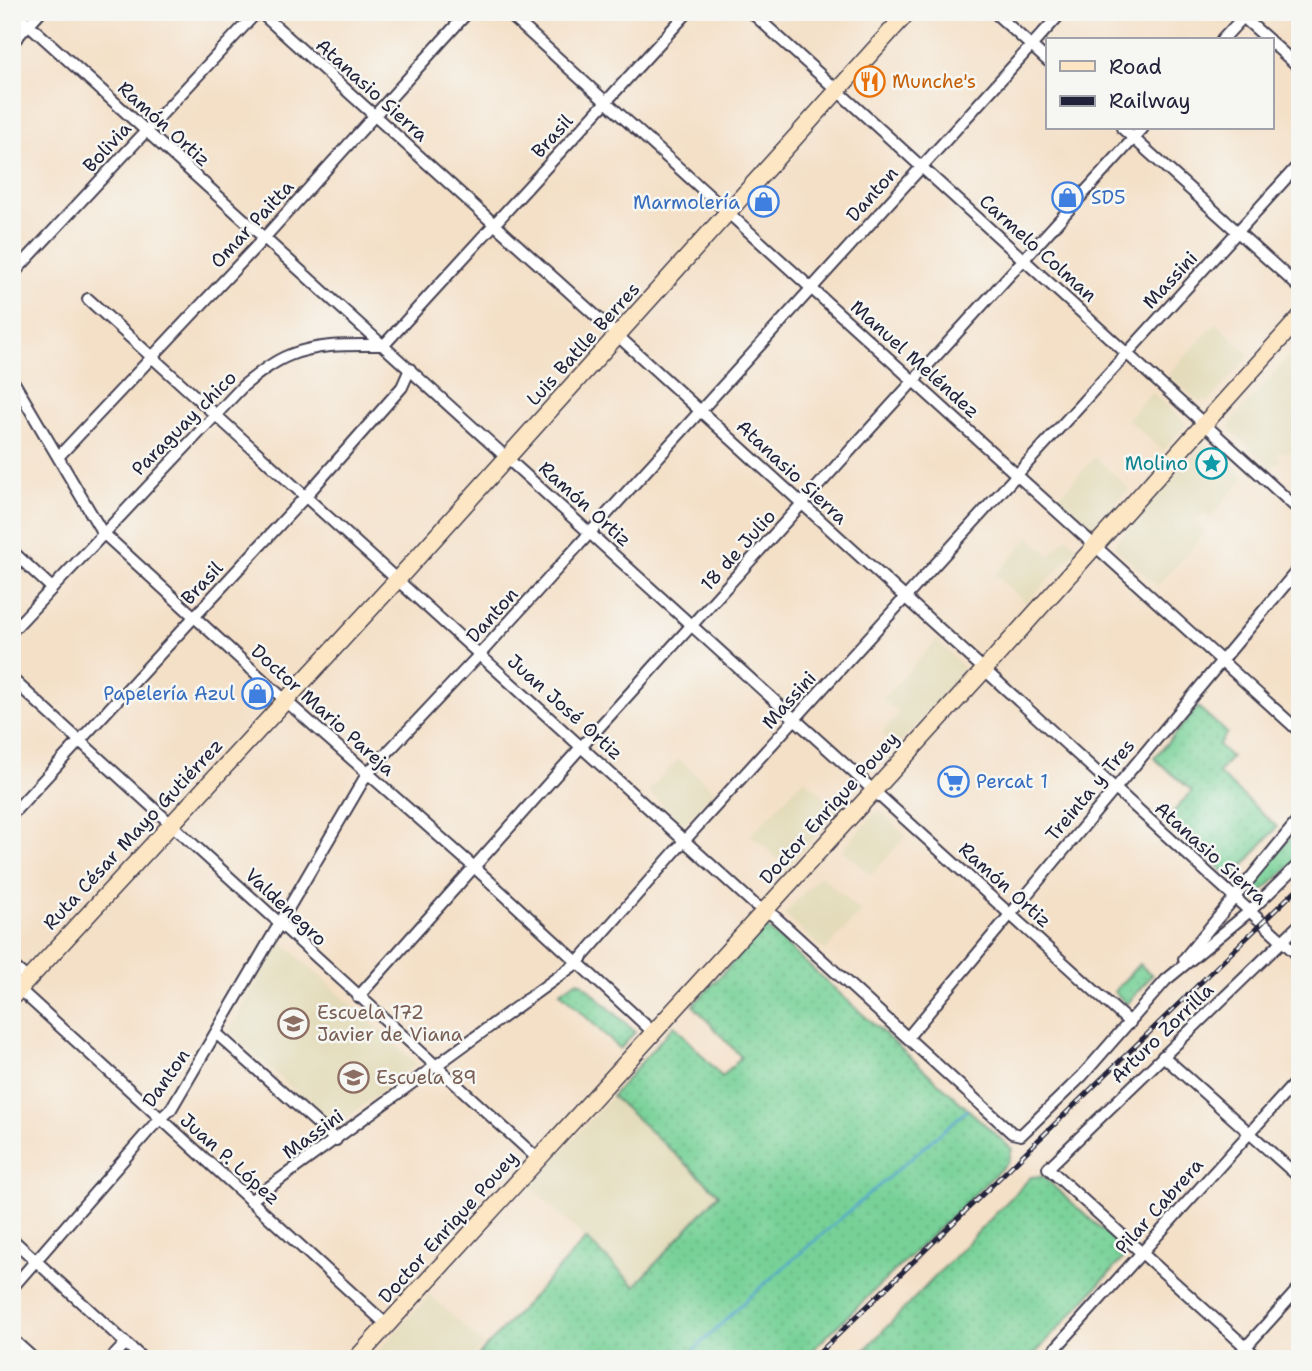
<svg xmlns="http://www.w3.org/2000/svg" width="1312" height="1371" viewBox="0 0 1312 1371" font-family="'Shantell Sans',sans-serif">
	<defs>
		<pattern id="grass-dots" width="8" height="8" patternUnits="userSpaceOnUse" patternTransform="scale(1.75)"><rect width="8" height="8" fill="#77d197"/><path d="M2 2h.1M6 6h.1" fill="none" stroke="#67b383" stroke-width="1.8" stroke-linecap="round"/></pattern>
	</defs>
	<rect width="100%" height="100%" fill="#f6f6f2"/>
	<filter id="ink" filterUnits="userSpaceOnUse"><feTurbulence type="fractalNoise" baseFrequency=".0143" numOctaves="2"/><feDisplacementMap in="SourceGraphic" scale="14" xChannelSelector="R" yChannelSelector="G"/><feConvolveMatrix kernelMatrix="1 2 1 2 8 2 1 2 1" color-interpolation-filters="sRGB"/></filter>
	<filter id="wash" filterUnits="userSpaceOnUse"><feTurbulence type="fractalNoise" baseFrequency=".00686" numOctaves="4" result="noise"/><feDisplacementMap in="SourceGraphic" scale="28" xChannelSelector="R" yChannelSelector="G"/><feGaussianBlur stdDeviation="1.57" result="paint"/><feColorMatrix in="noise" values="0 0 0 0 0 0 0 0 0 0 0 0 0 0 0 0 0 1.4 0 .05"/><feComposite in="paint" operator="in"/></filter>
	<g filter="url(#wash)">
		<rect width="100%" height="100%" fill="#f4e0c7"/>
		<!-- built -->
		<g fill="#e3dbba">
			<path d="M1216 323 1250 355 1209 401H1198L1168 375Z"/>
			<path d="M1300 344V445L1293 454 1289 451 1287 454 1281 450 1276 456 1281 460 1272 469 1229 429V424Z"/>
			<path d="M1152 392 1187 424 1163 451 1127 419Z"/>
			<path d="M1203 444 1245 477 1210 517 1204 512 1195 522 1206 532 1157 586 1116 549 1115 543Z"/>
			<path d="M1095 457 1129 489 1093 529 1059 497Z"/>
			<path d="M1030 537 1050 555 1067 537 1079 548 1026 603 995 575Z"/>
			<path d="M937 640 963 666V674L897 747 882 733 899 714 883 699Z"/>
			<path d="M679 759 714 791 684 824 648 791Z"/>
			<path d="M804 779 839 809 787 867 751 835Z"/>
			<path d="M876 812H881L906 836 871 875 842 850Z"/>
			<path d="M820 875 861 912 825 951 784 915Z"/>
			<path d="M280 940 417 1064 335 1127 229 1032Z"/>
			<path d="M612 1096 719 1194 634 1286 531 1186Z"/>
			<path d="M430 1295 483 1344 470 1359H371Z"/>
		</g>
		<!-- grass -->
		<g fill="url(#grass-dots)" stroke="#4c7a69" stroke-width="2">
			<path d="M1198 707 1227 733 1218 745 1231 757 1218 773 1277 827 1232 879 1167 819 1192 791 1154 758Z"/>
			<path d="M1300 826V857L1250 903 1243 897 1242 894Z"/>
			<path d="M766 927 1012 1149 1008 1162 803 1359H475L586 1239 635 1286 719 1194 612 1096 674 1025 722 1077 741 1057 693 1005Z"/>
			<path d="M1139 964 1152 975 1127 1004 1114 992Z"/>
			<path d="M576 981 581 982 635 1032 620 1049 560 992Z"/>
			<path d="M1042 1176 1128 1253 1030 1359H856L1031 1177Z"/>
		</g>
		<g fill="none" stroke-linecap="round" stroke-linejoin="round">
			<!-- stream -->
			<path stroke="#51a4cc" stroke-width="2.5" d="M685 1359 747 1299 967 1110"/>
		</g>
	</g>
	<g filter="url(#ink)">
		<g fill="none" stroke-linecap="round" stroke-linejoin="round">
			<defs>
				<g id="street">
					<path d="M15 12 1130 1023"/>
					<path d="M260 12 618 336 1300 957"/>
					<path d="M507 12 1300 732"/>
					<path d="M751 12 1300 511"/>
					<path d="M994 12 1048 61"/>
					<path d="M1237 12 1269 40"/>
					<path d="M1222 40 1246 14"/>
					<path d="M12 43 40 12"/>
					<path d="M1272 43 1300 68"/>
					<path d="M1122 128 1300 288"/>
					<path d="M12 275 257 12"/>
					<path d="M88 299 754 904 774 916 1012 1133 1021 1135 1082 1076 1166 980 1250 911 1300 863"/>
					<path d="M12 379 102 532 286 701 474 867 653 1032"/>
					<path d="M59 456 265 237 468 12"/>
					<path d="M12 551 52 588"/>
					<path d="M12 631 243 386C257 375 272 362 290 355 319 343 353 345 384 345L688 12"/>
					<path d="M12 679 538 1159"/>
					<path d="M12 814 305 497 402 387 410 369"/>
					<path d="M1184 959 1300 818"/>
					<path d="M12 965 28 979"/>
					<path d="M19 989 387 1325"/>
					<path d="M358 997 582 746 1143 128"/>
					<path d="M217 1034 336 1140"/>
					<path d="M908 1037 1300 567"/>
					<path d="M1163 1056 1300 1178"/>
					<path d="M250 1201 577 963 685 840 1300 163"/>
					<path d="M12 1239 143 1359"/>
					<path d="M12 1288 152 1127 171 1109 367 774 480 654 1062 12"/>
					<path d="M12 1339 34 1359"/>
					<path d="M111 1359 126 1343"/>
					<path d="M1046 1359 1300 1077"/>
					<path d="M1235 1359 1300 1287"/>
					<path d="M1259 1359 1048 1168 1300 924"/>
				</g>
				<g id="secondary">
					<path d="M12 997 397 580 908 12"/>
					<path d="M356 1359 984 670 1300 317"/>
				</g>
			</defs>
			<!-- street casing -->
			<use href="#street" stroke="#423e50" stroke-width="14"/>
			<!-- secondary casing -->
			<use href="#secondary" stroke="#423e50" stroke-width="19"/>
			<!-- street -->
			<use href="#street" stroke="#fff" stroke-width="10"/>
			<!-- secondary -->
			<use href="#secondary" stroke="#fce6c4" stroke-width="16"/>
			<defs>
				<path id="rail" d="M813 1359 1300 886"/>
			</defs>
			<!-- rail casing -->
			<use href="#rail" stroke="#22223b" stroke-width="5"/>
			<!-- rail -->
			<use href="#rail" stroke="#f6f6f2" stroke-width="2.5" stroke-dasharray="8" stroke-linecap="butt"/>
		</g>
	</g>
	<!-- icons -->
	<defs>
		<symbol id="restaurant-ring" viewBox="-11 -11 22 22"><circle r="9.5" fill="#f6f6f2" stroke="#e8710a" stroke-width="1.5"/><path d="M-5-6h1v4h1v-4h1v4h1v-4h1v5L-1.5 .5V6h-2V.5L-5-1ZM5-6V6H3V1.5H1.5Q1.5-4 5-6Z" fill="#e8710a"/></symbol>
		<symbol id="shop-ring" viewBox="-11 -11 22 22"><circle r="9.5" fill="#f6f6f2" stroke="#3f7fe0" stroke-width="1.5"/><path d="M-5-2.5h2.3a2.7 3.5 0 0 1 5.4 0H5L5.5 6h-11ZM-1.5-2.5h3a1.5 2.3 0 0 0-3 0Z" fill="#3f7fe0"/></symbol>
		<symbol id="sight-ring" viewBox="-11 -11 22 22"><circle r="9.5" fill="#f6f6f2" stroke="#0f9aa8" stroke-width="1.5"/><path d="M0-6L1.8-2.2L6-1.7L2.9 1.2L3.7 5.4L0 3.3L-3.7 5.4L-2.9 1.2L-6-1.7L-1.8-2.2Z" fill="#0f9aa8"/></symbol>
		<symbol id="supermarket-ring" viewBox="-11 -11 22 22"><circle r="9.5" fill="#f6f6f2" stroke="#3f7fe0" stroke-width="1.5"/><path d="M-6-5.5h2.5l.6 2H6L4.5 2H-2.5L-4.4-4H-6ZM-1.5 3.2a1.3 1.3 0 1 0 .1 0ZM3 3.2a1.3 1.3 0 1 0 .1 0Z" fill="#3f7fe0"/></symbol>
		<symbol id="school-ring" viewBox="-11 -11 22 22"><circle r="9.5" fill="#f6f6f2" stroke="#8d6e63" stroke-width="1.5"/><path d="M0-5L7-2L0 1L-7-2ZM-4 1L0 2.5L4 1V4Q0 6-4 4Z" fill="#8d6e63"/></symbol>
	</defs>
	<g fill-rule="evenodd">
		<use href="#restaurant-ring" x="852" y="64" width="35" height="35"/>
		<use href="#shop-ring" x="1050" y="180" width="35" height="35"/>
		<use href="#shop-ring" x="746" y="184" width="35" height="35"/>
		<use href="#sight-ring" x="1194" y="446" width="35" height="35"/>
		<use href="#shop-ring" x="240" y="676" width="35" height="35"/>
		<use href="#supermarket-ring" x="936" y="764" width="35" height="35"/>
		<use href="#school-ring" x="276" y="1006" width="35" height="35"/>
		<use href="#school-ring" x="336" y="1060" width="35" height="35"/>
	</g>
	<g text-anchor="middle" dominant-baseline="central" stroke-width="5" stroke-linejoin="round" paint-order="stroke">
		<!-- food labels -->
		<g font-size="19" fill="#c56008" stroke="#f6f6f2" text-anchor="start">
			<text x="892" y="81">Munche's</text>
		</g>
		<!-- street labels -->
		<g font-size="19" fill="#22223b" stroke="#f6f6f2">
			<text transform="translate(372 90) rotate(42)">Atanasio Sierra</text>
			<text transform="translate(164 124) rotate(42)">Ramón Ortiz</text>
			<text transform="translate(552 136) rotate(-48)">Brasil</text>
			<text transform="translate(107 147) rotate(-47)">Bolivia</text>
			<text transform="translate(872 194) rotate(-48)">Danton</text>
			<text transform="translate(252 224) rotate(-47)">Omar Paitta</text>
			<text transform="translate(1038 248) rotate(42)">Carmelo Colman</text>
			<text transform="translate(1170 280) rotate(-47)">Massini</text>
			<text transform="translate(583 344) rotate(-48)">Luis Batlle Berres</text>
			<text transform="translate(915 359) rotate(42)">Manuel Meléndez</text>
			<text transform="translate(184 423) rotate(-45)">Paraguay chico</text>
			<text transform="translate(792 472) rotate(43)">Atanasio Sierra</text>
			<text transform="translate(585 504) rotate(42)">Ramón Ortiz</text>
			<text transform="translate(738 550) rotate(-48)">18 de Julio</text>
			<text transform="translate(202 583) rotate(-47)">Brasil</text>
			<text transform="translate(492 615) rotate(-48)">Danton</text>
			<text transform="translate(789 700) rotate(-48)">Massini</text>
			<text transform="translate(565 707) rotate(42)">Juan José Ortiz</text>
			<text transform="translate(323 710) rotate(42)">Doctor Mario Pareja</text>
			<text transform="translate(1090 790) rotate(-50)">Treinta y Tres</text>
			<text transform="translate(829 808) rotate(-48)">Doctor Enrique Pouey</text>
			<text transform="translate(133 834) rotate(-47)">Ruta César Mayo Gutiérrez</text>
			<text transform="translate(1211 853) rotate(42)">Atanasio Sierra</text>
			<text transform="translate(1005 885) rotate(42)">Ramón Ortiz</text>
			<text transform="translate(286 907) rotate(43)">Valdenegro</text>
			<text transform="translate(1162 1033) rotate(-44)">Arturo Zorrilla</text>
			<text transform="translate(166 1078) rotate(-55)">Danton</text>
			<text transform="translate(313 1134) rotate(-36)">Massini</text>
			<text transform="translate(230 1159) rotate(42)">Juan P. López</text>
			<text transform="translate(1159 1206) rotate(-48)">Pilar Cabrera</text>
			<text transform="translate(448 1227) rotate(-48)">Doctor Enrique Pouey</text>
		</g>
		<!-- shop labels -->
		<g font-size="19" fill="#366cbe" stroke="#f6f6f2" text-anchor="start">
			<text x="1091" y="197">SD5</text>
			<text x="740" y="202" text-anchor="end">Marmolería</text>
			<text x="235" y="693" text-anchor="end">Papelería Azul</text>
			<text x="976" y="781">Percat 1</text>
		</g>
		<!-- culture labels -->
		<g font-size="19" fill="#0d838f" stroke="#f6f6f2" text-anchor="end">
			<text x="1188" y="463">Molino</text>
		</g>
		<!-- education labels -->
		<g font-size="19" fill="#785e54" stroke="#f6f6f2" text-anchor="start">
			<text x="317" y="1012">Escuela 172<tspan x="317" dy="22">Javier de Viana</tspan></text>
			<text x="376" y="1077">Escuela 89</text>
		</g>
	</g>
	<!-- margin -->
	<rect width="1312" height="1371" fill="none" stroke="#f6f6f2" stroke-width="42"/>
	<!-- legend -->
	<rect x="1046" y="38" width="228" height="91" fill="#f6f6f2" stroke="#a1a1a9" stroke-width="2"/>
	<rect x="1060" y="61" width="35" height="10" fill="#fce6c4" stroke="#a1a1a9" stroke-width="2"/>
	<text x="1109" y="74" font-size="21" fill="#22223b">Road</text>
	<rect x="1060" y="96" width="35" height="10" fill="#22223b" stroke="#a1a1a9" stroke-width="2"/>
	<text x="1109" y="108" font-size="21" fill="#22223b">Railway</text>
</svg>
